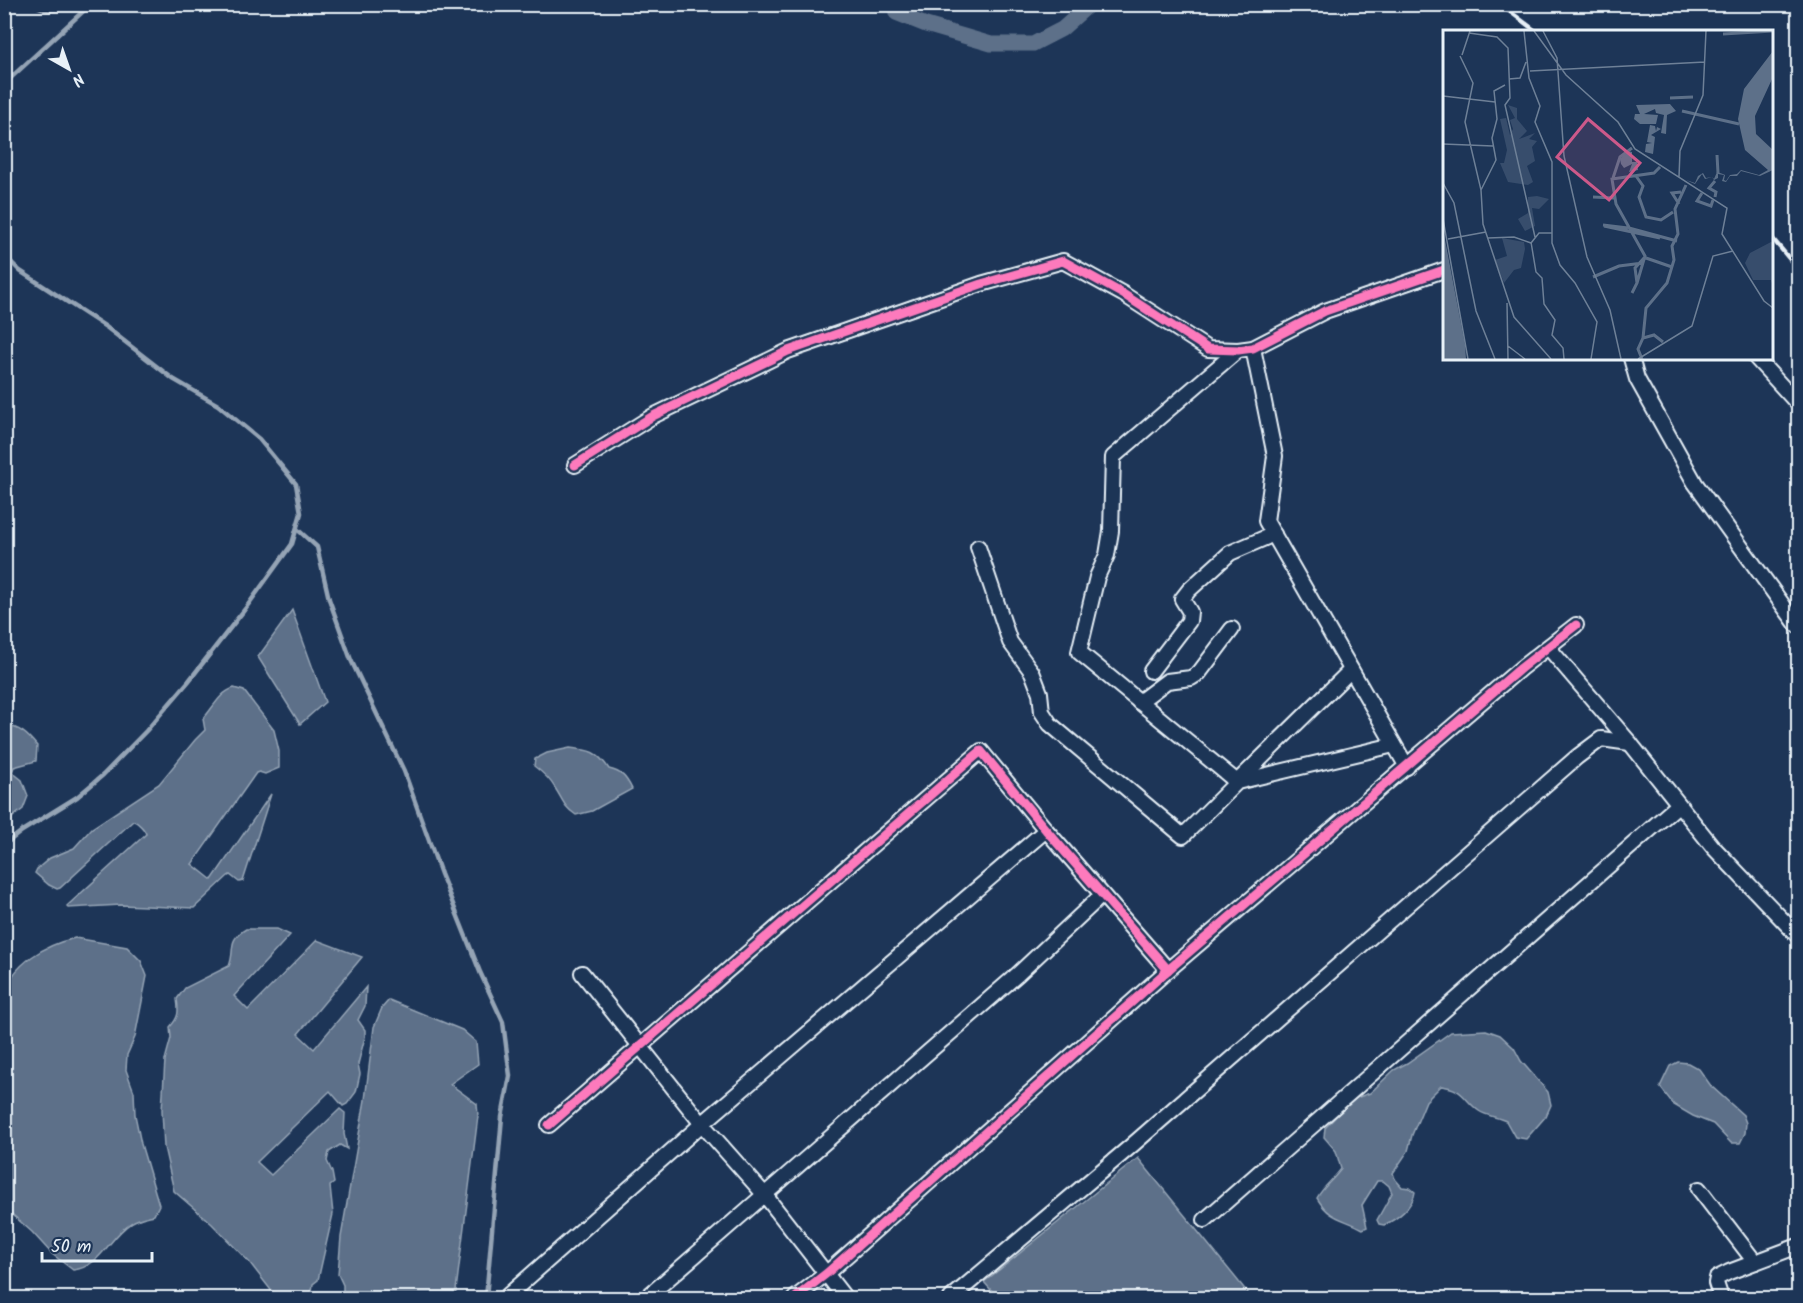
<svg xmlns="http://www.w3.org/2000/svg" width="1803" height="1303" viewBox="0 0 1803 1303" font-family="Kalam,sans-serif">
	<rect width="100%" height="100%" fill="#1d3557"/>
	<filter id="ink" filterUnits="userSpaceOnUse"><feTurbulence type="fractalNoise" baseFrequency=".0167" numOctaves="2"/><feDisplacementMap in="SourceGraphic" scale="12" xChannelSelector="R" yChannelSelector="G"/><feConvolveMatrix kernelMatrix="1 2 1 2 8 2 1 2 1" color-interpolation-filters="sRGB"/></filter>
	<g filter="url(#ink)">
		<!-- water -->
		<g fill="#5d7089" stroke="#95a4b5" stroke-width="1.5">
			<path d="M33 5 70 4V5C56 13 47 14 33 5Z"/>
			<path d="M292 610 325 702 300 724 258 657Z"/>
			<path d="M234 688 244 691 274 730 279 751V768L265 774 259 772 256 773 192 864 212 880 271 794 243 881 239 882 230 875 228 876 194 908 121 905 68 908 67 906 146 834C145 830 138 822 133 821L60 888 57 889 49 885 35 873 37 869 50 858 74 848 92 828 159 784 195 740 205 730 203 719C214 707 219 693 234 688Z"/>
			<path d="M5 726C19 726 28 735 37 746L36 761 14 767 12 772 22 780 28 796 23 809 5 823Z"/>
			<path d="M570 748C590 750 597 751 609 769 622 772 626 777 632 789L592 811 576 815C563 806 563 800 555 788 550 779 542 772 534 766L535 759 547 753Z"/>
			<path d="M246 929H277L290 935 234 996 248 1010 317 940 362 957 298 1034 314 1049 366 987 365 1006 358 1020 365 1030V1037L358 1064 360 1074 356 1092 347 1104 343 1106 330 1091 257 1162 271 1175 340 1109 345 1113 344 1134 347 1149 340 1145 329 1152 327 1161 332 1172 334 1183 330 1186 333 1214 318 1280 313 1284 311 1298H277L250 1263 212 1224 174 1191 164 1147 162 1110 165 1060 171 1038 170 1027C179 1017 179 1012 177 999L185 988 229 966C236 949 226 941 246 929Z"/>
			<path d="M75 938 127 947 141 961 147 976 135 1037 127 1055 126 1070 134 1092 135 1115 141 1144 159 1205 154 1215C146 1217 138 1218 131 1223 109 1237 101 1267 73 1270L52 1254 32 1232 5 1208 4 994C13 963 45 945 75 938Z"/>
			<path d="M389 1000 462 1030 476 1042 478 1064 450 1084 477 1104 478 1116 455 1298H338L343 1292V1285L338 1274 341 1237 365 1100 374 1027 382 1008Z"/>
			<path d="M1486 1030 1500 1035 1514 1048 1521 1061 1548 1092 1551 1105 1546 1116 1526 1139 1515 1137 1506 1121C1498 1117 1486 1116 1479 1111 1464 1100 1463 1088 1441 1086L1426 1101 1412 1135 1408 1151 1393 1173 1395 1179 1402 1187 1410 1188 1415 1192C1413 1207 1397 1219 1384 1225L1379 1224 1377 1220 1392 1193 1389 1186 1383 1181H1377L1362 1205 1367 1227 1363 1229C1343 1218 1330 1220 1317 1198 1323 1187 1333 1180 1341 1169L1336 1151 1324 1137 1325 1128 1343 1109 1356 1098 1370 1093 1394 1070 1407 1063 1451 1032Z"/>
			<path d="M1678 1062 1688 1063 1699 1069 1711 1086 1743 1115 1746 1123 1745 1133 1740 1143H1731L1713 1124 1693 1116 1674 1105 1660 1087 1670 1066Z"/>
			<path d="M1138 1158 1252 1298H998L984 1282Z"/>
		</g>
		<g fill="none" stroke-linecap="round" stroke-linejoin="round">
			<!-- stream -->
			<g stroke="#95a4b5" stroke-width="4.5">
				<path d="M4 84 91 4"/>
				<path d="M4 255 20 271 106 327 173 379 218 405 259 439 296 484 301 513 292 544 245 609 188 682 146 731 103 775 77 797 22 831 4 845"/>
				<path d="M297 529 317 547 329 599 351 660 404 771 441 874 480 972 503 1022 510 1076 502 1117 486 1298"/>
			</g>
			<!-- canal -->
			<path stroke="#5d7089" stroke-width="15" d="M896 13 926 25 991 44H1033L1062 29 1090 4"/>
			<defs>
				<g id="minor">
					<path d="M1253 348 1275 456 1266 521 1407 767"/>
					<path d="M1238 350 1113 457 1111 531 1107 555 1097 577 1079 652 1237 782 1351 670"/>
					<path d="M1631 358 1637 379 1695 483 1798 626"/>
					<path d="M1756 358 1798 404"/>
					<path d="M575 465 653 416 788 351 981 284 1063 261 1123 294 1208 349 1238 350 1253 348 1325 311 1444 270"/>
					<path d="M978 547 1010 642 1032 672 1040 693 1042 712 1050 724 1183 836 1237 782 1394 745"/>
					<path d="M1548 647 1630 743 1713 847 1798 936"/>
					<path d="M1151 671 1189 621 1190 612 1182 599 1189 590 1230 553 1274 534"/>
					<path d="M1139 702 1167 681 1191 678 1199 673 1232 629"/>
					<path d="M582 973 702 1124 764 1194 845 1298"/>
					<path d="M549 1125 981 751 1046 830 1168 970"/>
					<path d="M1699 1189 1755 1262"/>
					<path d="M1205 1220 1678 805"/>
					<path d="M505 1298 702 1124 1046 830"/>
					<path d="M646 1298 1018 974 1102 895"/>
					<path d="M795 1298 827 1273 1168 970 1521 668 1576 625"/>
					<path d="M951 1298 1130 1147 1577 757 1601 739 1630 743"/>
					<path d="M1721 1298 1716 1283 1717 1278 1729 1272 1798 1246"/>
				</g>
			</defs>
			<!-- minor casing -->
			<use href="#minor" stroke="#e8f1f8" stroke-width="18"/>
			<!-- minor -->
			<use href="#minor" stroke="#1d3557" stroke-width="14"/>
			<!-- rail -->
			<g stroke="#e8f1f8" stroke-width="4.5">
				<path d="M1500 4 1537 32"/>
				<path d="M1772 238 1798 269"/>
			</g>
			<defs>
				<g id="cycleway">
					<path d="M575 465 653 416 788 351 981 284 1063 261 1123 294 1208 349 1238 350 1253 348 1325 311 1444 270"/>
					<path d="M549 1125 981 751 1046 830 1168 970"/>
					<path d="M795 1298 827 1273 1168 970 1521 668 1576 625"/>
				</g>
			</defs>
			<!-- cycleway casing -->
			<use href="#cycleway" stroke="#1d3557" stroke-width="13"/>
			<!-- cycleway -->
			<use href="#cycleway" stroke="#fd7abc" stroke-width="9"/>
		</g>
	</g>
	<!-- overview -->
	<g transform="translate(1443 30)">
		<rect width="330" height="330" fill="#1d3557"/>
		<path d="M65 75 74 78V89L84 101 76 109 92 103 86 109 94 111 89 117 92 131 84 136 90 152 85 155 65 152 57 133H61L64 120 57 89 63 88 67 105 70 99 67 90 72 88ZM94 166 106 169 96 179 89 178 92 196 82 201 75 189 85 183V167ZM59 208 81 212 82 219 78 238 71 240 61 253 52 230 64 226ZM328 212 330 213V257L328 250H310L302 233 307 223Z" fill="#374d6c"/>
		<path d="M330 21V47L312 86 313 104 330 120V140L317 146 298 141 294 146H287L283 152 279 151 281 145 275 144V148L271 150 269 147 262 149 259 144 252 154 243 150 252 153 255 146 260 143 263 148 269 147 271 149 274 142 280 144 282 145 281 150 283 151 287 145 294 144 298 140 316 145 325 140 302 120 295 89 301 59ZM227 74 233 81 224 85 223 104 218 103 221 85 213 83 212 79 201 84 215 85 213 94H197L191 89 192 84H197L193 75ZM207 95 212 96 213 101 214 97 218 99 208 105 212 107 210 124 202 122 203 114 209 113 204 112ZM185 121 189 122V132H194L195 140 186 142 189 134 181 138 178 134 177 129ZM0 199 22 315 23 329H0Z" fill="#5d7089"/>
		<path fill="none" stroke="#5d7089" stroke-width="3" d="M280 4 330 1M227 68 250 67M239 81 296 94M274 125 275 143M193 146 200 156 196 167 203 187 218 190 230 182M170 148 177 127 189 118M272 151 266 158 273 162 272 167M259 163 254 171 268 176 270 170M150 167 171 168M236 174 229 163 238 162M160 195 185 198M161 196 217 208M186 198 234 211M203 228 229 237M150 247 176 236 200 233M194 253 202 226 173 174 169 149 211 143 217 137M189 263 194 253 192 238 201 228M200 308 203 278 224 253 231 230 229 216 235 204 232 179 243 155M199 329 195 319 200 308 211 305 220 312"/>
		<path fill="none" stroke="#6e8097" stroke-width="1.5" d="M81 1 86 48 97 76 92 92 109 132V213L117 235 132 253 154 292 148 329M91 1 123 45 175 92 192 119 284 178 279 204 321 271 330 278M100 1 114 28 121 126 144 227 167 280 178 329M26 3 54 7 65 18 67 68 62 75 92 207M19 25 27 1M17 26 30 53 22 92 38 160 40 194 71 287 108 329M87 41 262 32M66 49 77 48 83 32M0 66 52 72M0 114 50 116M236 147 237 121 260 65 263 1M0 153 11 173 33 281 52 329M38 160 53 130 49 108 54 89 51 61 62 55M0 189 25 329M45 208 71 207 88 213 96 203H109M5 209 43 202M88 212 93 242 99 248 101 274 112 290 109 305 120 318 121 329M64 273 65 329M65 316 82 329M195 329 249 296 270 226 290 221"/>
		<path fill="#cd598a" fill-opacity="0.15" stroke="#cd598a" stroke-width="3" d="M145 89 197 133 166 170 114 127Z"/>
		<rect width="330" height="330" fill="none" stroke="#e8f1f8" stroke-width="3"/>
	</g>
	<!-- margin -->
	<rect width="1803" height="1303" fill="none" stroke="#1d3557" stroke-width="24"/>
	<rect x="12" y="12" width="1779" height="1279" fill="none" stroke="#e8f1f8" stroke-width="2" filter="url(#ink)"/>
	<!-- north arrow -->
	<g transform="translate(69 69) rotate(140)" stroke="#1d3557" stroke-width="4.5" paint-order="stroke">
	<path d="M0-4.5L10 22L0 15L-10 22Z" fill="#e8f1f8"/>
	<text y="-9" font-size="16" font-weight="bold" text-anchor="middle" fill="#e8f1f8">N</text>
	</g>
	<!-- scale -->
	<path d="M42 1252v9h110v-9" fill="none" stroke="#e8f1f8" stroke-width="3"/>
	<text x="51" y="1252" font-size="18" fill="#e8f1f8" stroke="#1d3557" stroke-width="4.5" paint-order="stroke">50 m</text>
</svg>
